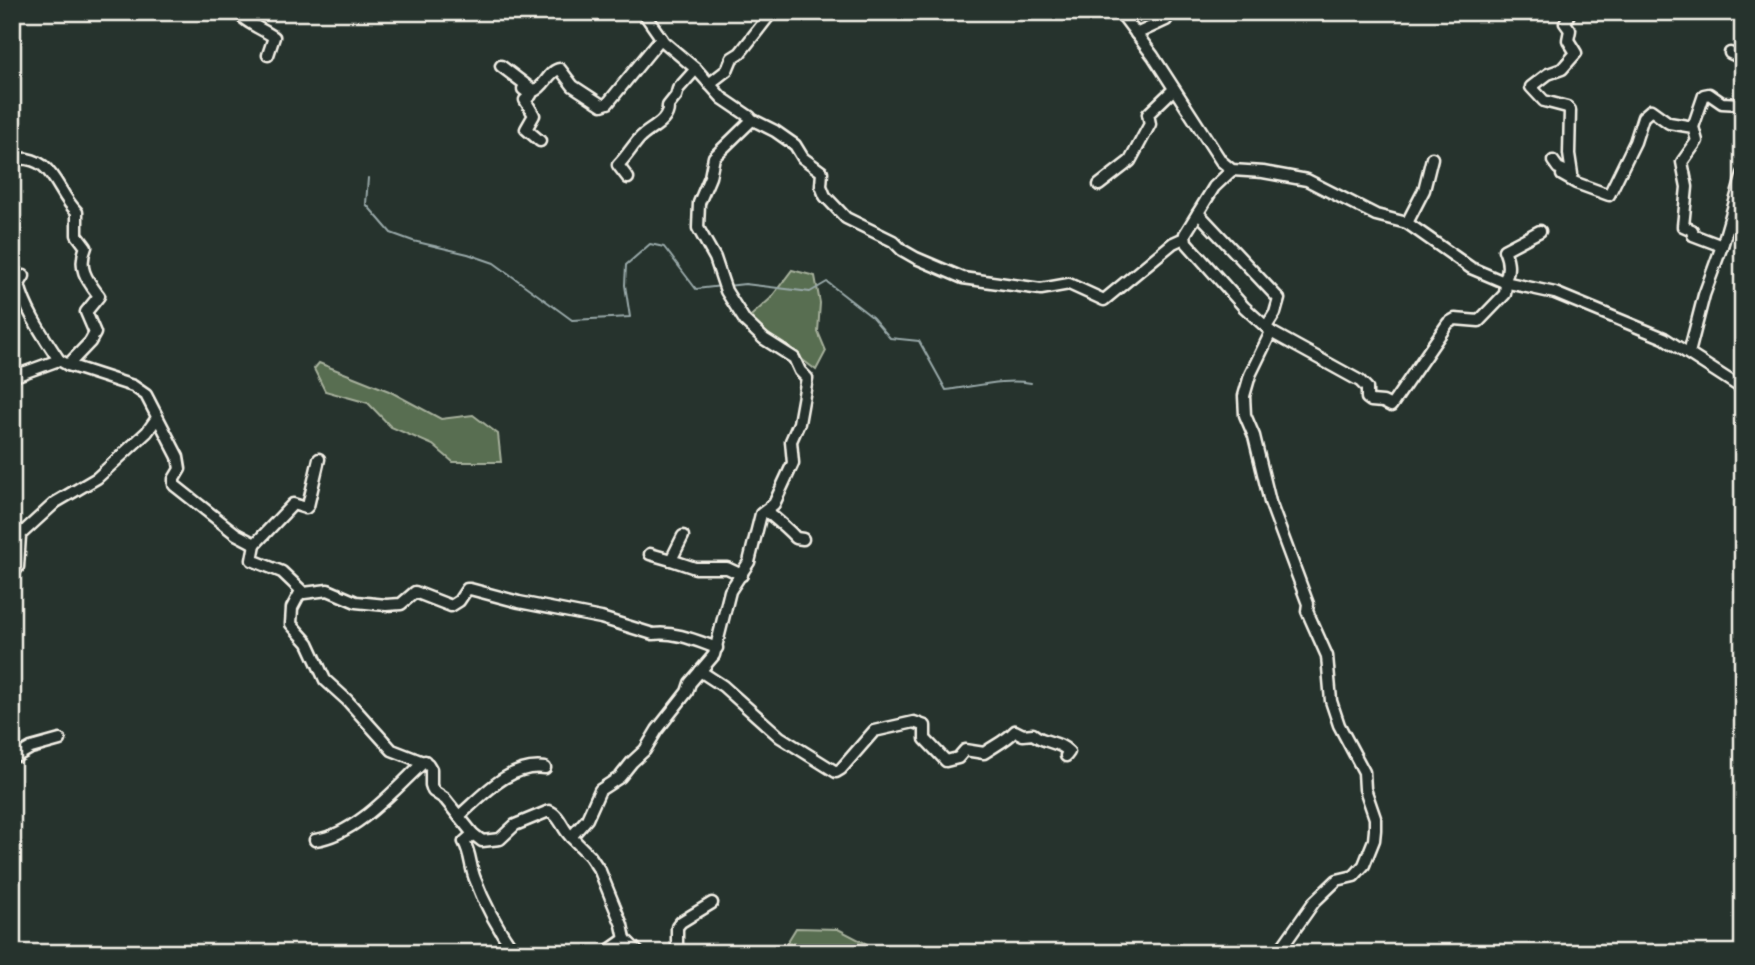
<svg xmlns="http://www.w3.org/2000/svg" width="1755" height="965" viewBox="0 0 1755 965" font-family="Mali,sans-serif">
	<rect width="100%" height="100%" fill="#26332d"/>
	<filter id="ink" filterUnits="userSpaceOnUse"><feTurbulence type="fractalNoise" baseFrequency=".0143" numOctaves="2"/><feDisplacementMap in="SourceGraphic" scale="14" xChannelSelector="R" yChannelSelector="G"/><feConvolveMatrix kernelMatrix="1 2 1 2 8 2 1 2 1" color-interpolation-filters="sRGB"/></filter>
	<g filter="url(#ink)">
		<!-- green -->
		<g fill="#596e51" stroke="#a6b09c" stroke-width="2">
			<path d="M792 270 815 276 820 303 818 332 826 351 816 370 767 333 745 321 770 299Z"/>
			<path d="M319 363 389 391 441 419 473 415 498 434 501 462H453L433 445 391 427 368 403 325 391 314 369Z"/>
			<path d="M796 928 838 929 869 945 878 953H786L785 946Z"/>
		</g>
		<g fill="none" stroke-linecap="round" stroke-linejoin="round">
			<!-- stream -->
			<g stroke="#98a8a8" stroke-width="2">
				<path d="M368 178 366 204 391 233 413 241 468 254 494 263 572 320 630 317 625 285 626 265 650 244 664 247 696 289 722 286"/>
				<path d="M727 286 745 284 810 292 827 282 872 317 890 338 919 341 946 390C974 387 1004 378 1031 383"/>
			</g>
			<defs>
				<g id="minor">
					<path d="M237 12C247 24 261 28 274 37L268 55"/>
					<path d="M643 12 664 42 696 69"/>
					<path d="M1120 12 1153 56 1221 161 1232 170 1263 172 1307 180 1376 215 1407 223 1471 268 1504 282 1555 293 1664 338 1743 389"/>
					<path d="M1136 34 1166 20 1171 12"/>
					<path d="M1730 53 1743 59"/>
					<path d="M501 66 534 91C545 87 549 70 560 69L573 86 602 105 608 103 661 38"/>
					<path d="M709 84 727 70 732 58 740 53 772 12"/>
					<path d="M523 89 531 95 525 100 534 115 526 129 540 141"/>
					<path d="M751 119 775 131 795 145 803 158 822 172 821 186 825 196 846 218 893 241 902 250 916 258 963 278 1041 289 1069 284 1104 300 1173 243 1184 238"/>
					<path d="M12 159C54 153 55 191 77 212V235L86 247C77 268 87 280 99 296L86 312 95 333 90 342 68 365 59 360 12 377"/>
					<path d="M1553 161 1558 168 1572 174 1569 154 1570 110 1567 107 1544 101 1531 87 1548 74 1562 69 1576 53 1568 40 1570 30 1565 23 1570 12"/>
					<path d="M1232 170 1214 187 1198 213 1279 299 1275 313 1266 327 1271 332 1250 375 1244 396 1245 415 1254 436 1270 502 1308 604 1307 611 1327 656 1331 701 1339 725 1364 772 1365 789 1375 818V830L1374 840 1364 865 1354 876 1337 880 1314 902 1278 953"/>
					<path d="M1562 175 1576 183 1609 195 1635 142 1643 117 1651 110 1669 123 1693 127"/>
					<path d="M1099 185 1130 161 1150 124 1148 114 1174 89"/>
					<path d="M1198 213 1185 234 1186 242 1244 307 1266 327"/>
					<path d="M1407 223 1424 190 1432 158"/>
					<path d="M1722 246 1693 235 1692 230 1683 226 1687 187 1682 162 1697 141 1693 127 1704 95 1709 94 1722 103 1740 104 1743 108"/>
					<path d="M24 276 19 284C25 310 44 337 59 360"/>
					<path d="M1504 282C1510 271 1509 261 1504 250L1540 231"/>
					<path d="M1271 332 1360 381 1367 388V398L1371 401 1383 402 1391 406 1448 323 1455 319 1479 321 1505 294 1506 283"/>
					<path d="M1689 353 1704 295 1723 243 1743 174"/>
					<path d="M68 365 133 386 146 395 178 457 180 469 174 479V485L236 534 255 544 252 560 282 572 304 593 328 590 356 602 386 605 401 604 415 592 451 606 459 601 467 589H470L519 602 601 618 653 634C675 631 697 641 717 648"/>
					<path d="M766 511C777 520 787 528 796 538L803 539"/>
					<path d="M683 536 671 560 695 568H727L742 575"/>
					<path d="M255 544 293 504 306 508 308 506 319 459"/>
					<path d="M650 554 671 560"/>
					<path d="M12 574 18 567 20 535 56 502 97 478 147 432 157 418"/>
					<path d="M301 591 292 608 291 624 308 643 325 680 347 700 392 750 428 764 431 769V785L433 791 445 799 473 834 482 841 500 839 515 825 549 811C560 815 562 829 571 837L587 819 600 790 620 777 632 762 645 750 657 730 687 692 690 683 714 655 730 591 749 562 761 514 774 504 793 463 791 441 799 423 807 378 800 371 794 358 764 339 745 321 726 291 715 258 698 228 699 203 710 177 714 157 750 122V117L722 98 696 69 678 89 676 96 668 106C669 123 649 128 639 139 632 147 626 157 618 165L628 178"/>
					<path d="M700 671 723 686 780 737 836 772 841 769 874 731 914 722 925 726V739L946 761 958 758 965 750 984 753C994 746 1007 740 1015 731L1023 735 1033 734C1045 744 1058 740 1069 752L1066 756"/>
					<path d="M12 755 17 756 31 748 60 740"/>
					<path d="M459 816C483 795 510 763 545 768"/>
					<path d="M473 834 464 842C471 854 470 867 475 879 485 906 499 930 515 953"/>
					<path d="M571 837 590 856 600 871 622 925 625 939"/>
					<path d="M315 840C356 835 396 788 425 761"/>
					<path d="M605 953 625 939 639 953"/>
					<path d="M667 953H668"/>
					<path d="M677 953V927L681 922 712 903"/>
				</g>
			</defs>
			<!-- minor casing -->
			<use href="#minor" stroke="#f4f1e8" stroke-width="15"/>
			<!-- minor -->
			<use href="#minor" stroke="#26332d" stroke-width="10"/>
		</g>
	</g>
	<!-- margin -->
	<rect width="1755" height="965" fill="none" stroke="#26332d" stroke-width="42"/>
	<rect x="21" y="21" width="1713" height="923" fill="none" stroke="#f4f1e8" stroke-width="2.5" filter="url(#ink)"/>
</svg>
